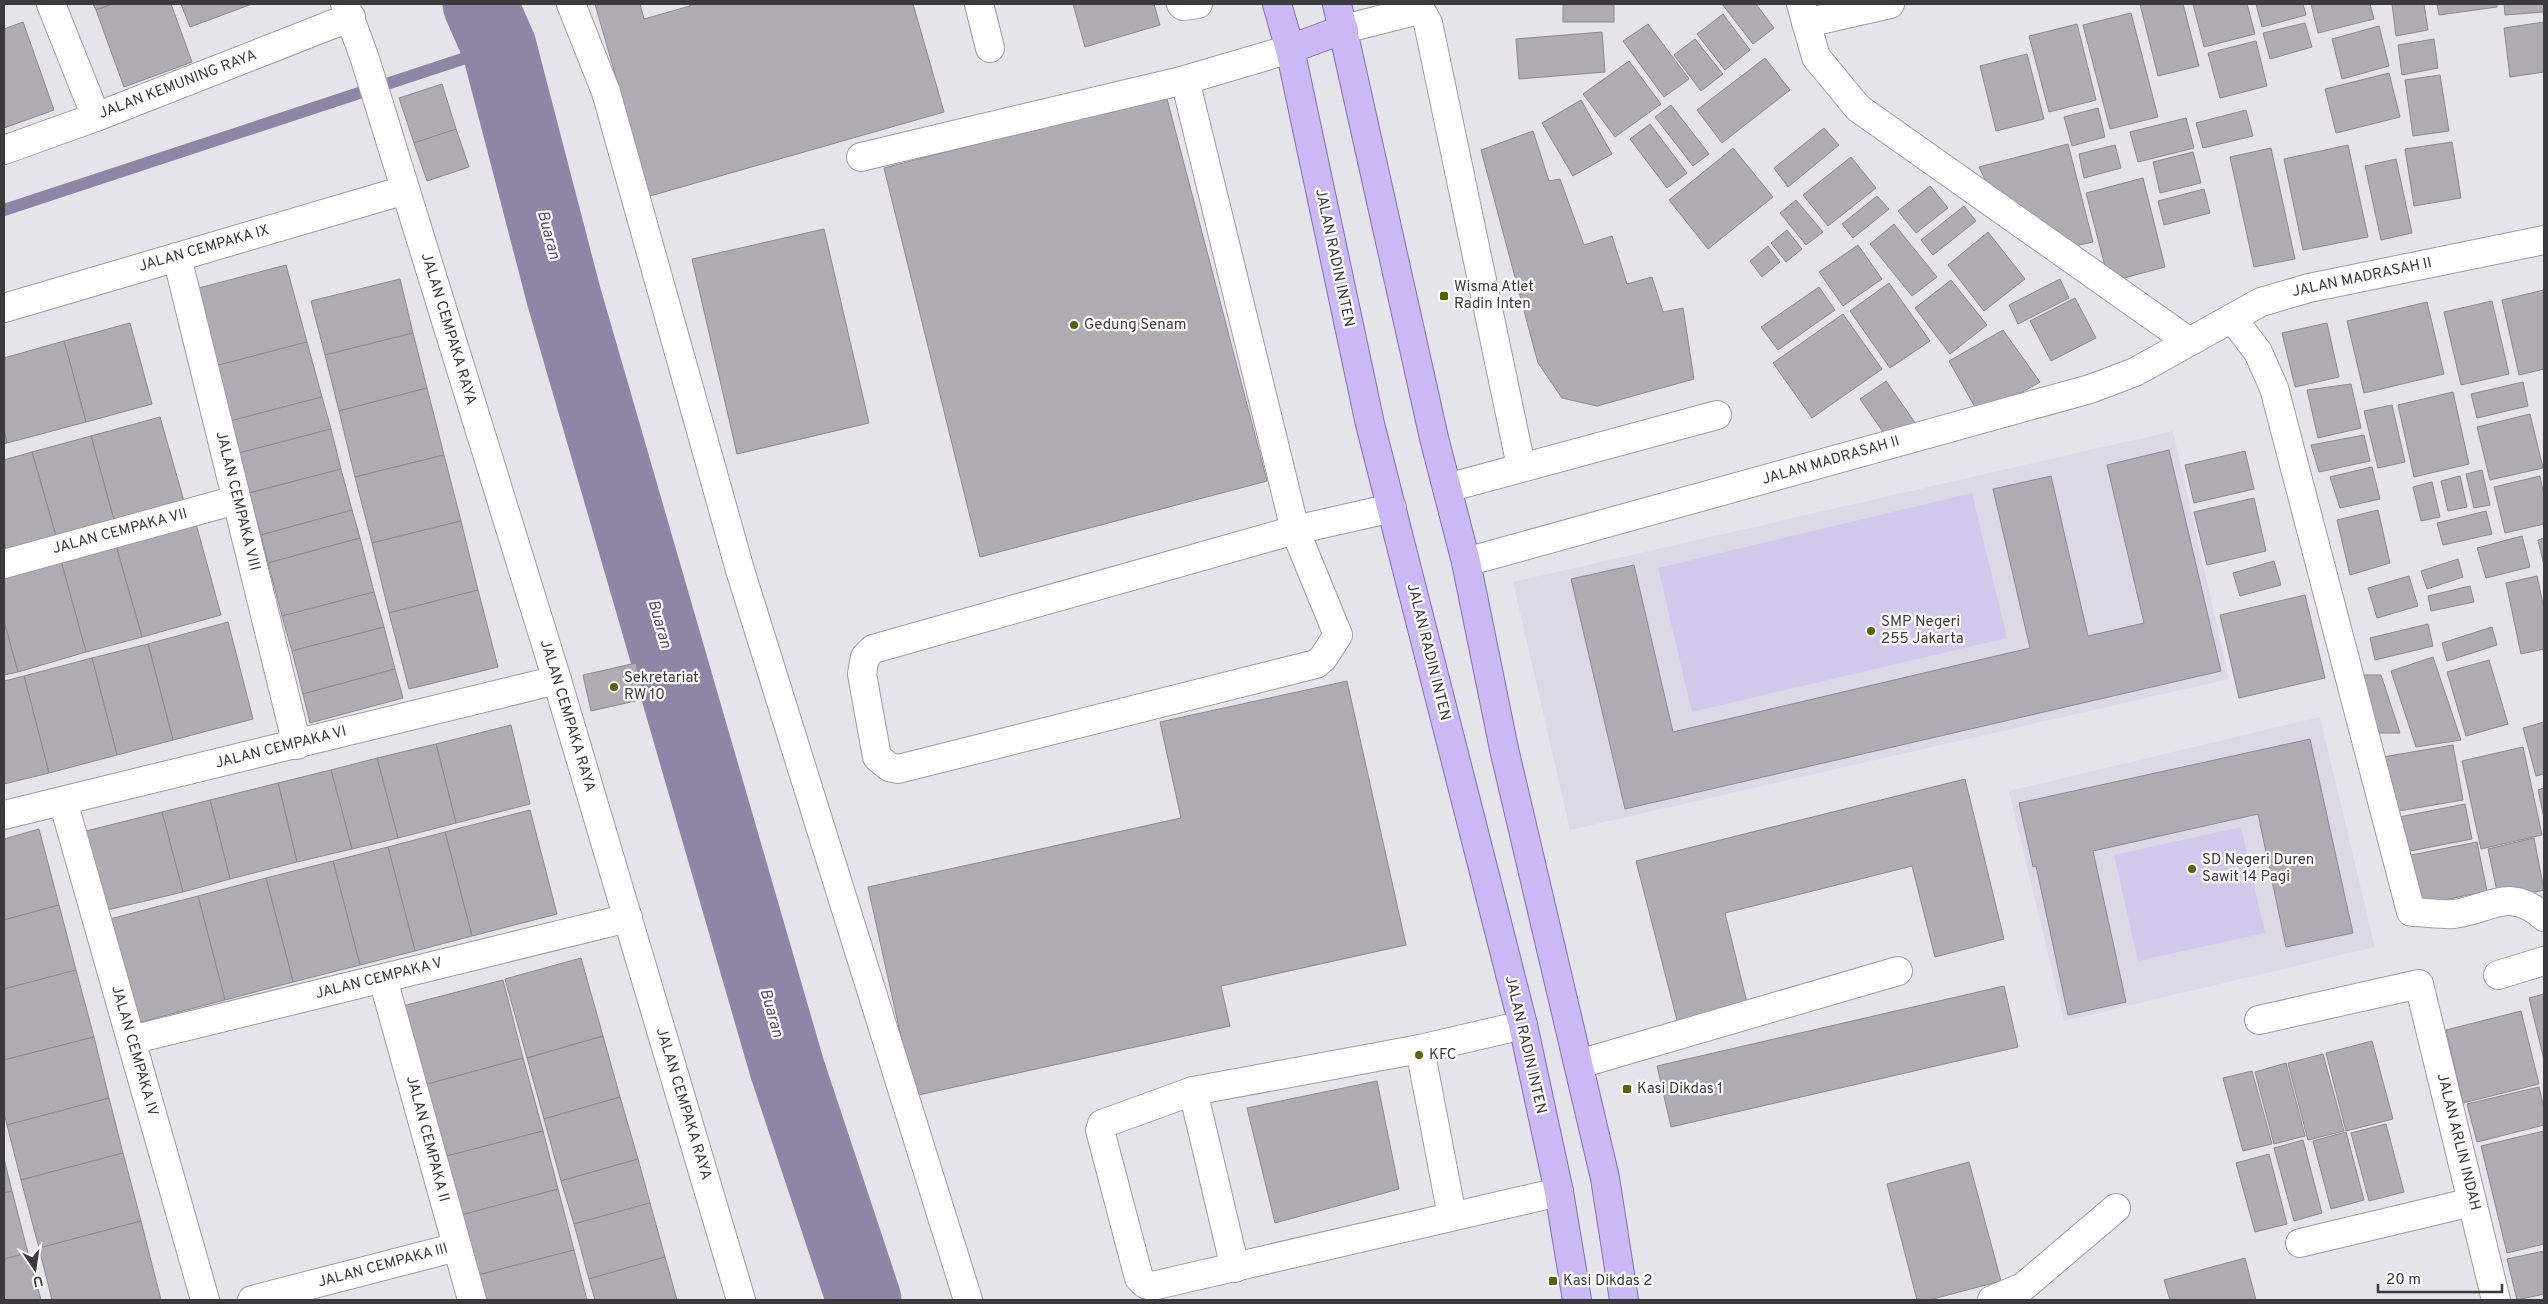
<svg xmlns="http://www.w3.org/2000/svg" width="2548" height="1304" viewBox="0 0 2548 1304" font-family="Overpass,sans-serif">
	<rect width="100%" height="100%" fill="#e5e4ea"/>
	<!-- built -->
	<g fill="#dcd9e6">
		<path d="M2173 431 2229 679 1570 830 1513 582Z"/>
		<path d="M2320 717 2375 947 2064 1021 2009 791Z"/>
	</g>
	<!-- green -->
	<g fill="#d1c9eb">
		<path d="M1972 493 2007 638 1692 712 1658 568Z"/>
		<path d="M2241 827 2265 933 2138 961 2114 855Z"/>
	</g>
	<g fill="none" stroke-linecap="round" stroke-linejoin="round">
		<!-- stream -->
		<path stroke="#8e86a7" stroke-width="12" d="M4 210 499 47"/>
		<!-- river -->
		<path stroke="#8e86a7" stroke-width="75" d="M480 4 499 47 564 297 787 1068 864 1300"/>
	</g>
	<!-- building -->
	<g fill="#aeacb2" stroke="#8b898f">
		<path d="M93 4H112L96 10Z"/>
		<path d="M112 4H171L192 62 124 87 96 10Z"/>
		<path d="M181 4H252L190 27Z"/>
		<path d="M595 4H640L644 19 690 6 689 4H913L944 112 650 196Z"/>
		<path d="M1073 4H1154L1160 25 1085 47Z"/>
		<rect x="1563" y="4" width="51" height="18"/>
		<path d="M1722 4H1756L1774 28 1753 44Z"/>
		<path d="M2140 4H2183L2199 66 2158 76Z"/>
		<path d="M2193 4H2247L2255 34 2204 47Z"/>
		<path d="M2256 4H2303L2306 15 2262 27Z"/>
		<path d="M2311 4H2370L2374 19 2318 33Z"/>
		<path d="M2392 4H2424L2428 30 2396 36Z"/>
		<path d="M2437 4H2497V7L2439 15Z"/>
		<path d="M2504 4H2544V12L2505 15Z"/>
		<path d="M2131 13 2158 117 2110 129 2083 25Z"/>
		<path d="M1723 14 1750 50 1725 70 1697 34Z"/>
		<path d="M23 22 54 110 4 128V29Z"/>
		<path d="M2544 22V72L2510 77 2504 28Z"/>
		<path d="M2305 23 2312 47 2270 59 2263 33Z"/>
		<path d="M1648 24 1689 79 1664 97 1623 41Z"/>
		<path d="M2077 24 2096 100 2049 112 2029 36Z"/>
		<path d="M2379 26 2389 66 2342 79 2332 39Z"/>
		<path d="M1602 32 1605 72 1519 79 1516 39Z"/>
		<path d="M1695 39 1723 74 1701 91 1674 55Z"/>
		<path d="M2434 39 2438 68 2402 75 2398 45Z"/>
		<path d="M2256 41 2267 86 2220 98 2208 53Z"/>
		<path d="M2027 54 2044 119 1996 131 1980 66Z"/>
		<path d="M1765 58 1790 90 1722 143 1697 110Z"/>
		<path d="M1629 61 1661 104 1615 137 1583 94Z"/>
		<path d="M2389 73 2400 117 2336 133 2325 89Z"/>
		<path d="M2440 75 2449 131 2413 136 2405 80Z"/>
		<path d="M442 84 456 129 414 143 399 98Z"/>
		<path d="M1166 95 1267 481 980 557 884 168Z"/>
		<path d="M1581 100 1612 154 1573 176 1542 123Z"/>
		<path d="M1671 105 1709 154 1693 166 1655 117Z"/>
		<path d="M2098 108 2105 137 2072 146 2064 117Z"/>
		<path d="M2246 110 2253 136 2203 148 2196 123Z"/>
		<path d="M2186 118 2194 148 2138 162 2130 132Z"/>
		<path d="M1650 124 1687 173 1667 188 1630 139Z"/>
		<path d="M1824 128 1839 145 1788 187 1774 168Z"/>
		<path d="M456 129 469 167 427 181 414 143Z"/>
		<path d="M1533 131 1549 181 1560 179 1584 245 1612 236 1627 284 1652 277 1663 312 1683 308 1694 379 1597 406 1562 398 1538 363 1481 150Z"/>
		<path d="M2452 142 2461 198 2414 206 2405 149Z"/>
		<path d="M2068 144 2093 242 2061 249 1995 200 1979 167Z"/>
		<path d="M2115 145 2121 168 2084 178 2079 154Z"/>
		<path d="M2348 145 2368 237 2303 250 2284 159Z"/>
		<path d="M1733 148 1773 197 1708 249 1669 200Z"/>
		<path d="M2271 148 2295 259 2254 267 2230 157Z"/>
		<path d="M2193 152 2201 183 2160 193 2153 162Z"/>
		<path d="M1851 157 1876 188 1828 226 1803 195Z"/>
		<path d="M2396 159 2412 233 2381 240 2365 166Z"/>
		<path d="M2143 178 2165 267 2109 282 2086 193Z"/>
		<path d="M1930 186 1948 208 1916 233 1898 211Z"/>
		<path d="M2204 189 2210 213 2164 225 2158 201Z"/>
		<path d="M1877 196 1889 209 1853 238 1842 224Z"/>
		<path d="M1796 200 1823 232 1806 245 1780 213Z"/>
		<path d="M1964 206 1976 221 1933 255 1921 240Z"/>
		<path d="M1894 224 1937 277 1912 296 1870 244Z"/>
		<path d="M824 229 869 423 737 454 692 259Z"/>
		<path d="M1787 230 1802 249 1786 262 1771 243Z"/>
		<path d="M1988 232 2025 279 1984 311 1948 265Z"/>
		<path d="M1858 245 1882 279 1843 306 1819 272Z"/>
		<path d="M1768 246 1780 262 1762 277 1750 261Z"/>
		<path d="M286 265 307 342 215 366 195 289Z"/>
		<path d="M400 279 413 333 325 355 311 301Z"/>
		<path d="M2060 279 2069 298 2018 324 2009 305Z"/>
		<path d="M1951 280 1987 325 1950 354 1915 308Z"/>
		<path d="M1889 283 1930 341 1890 368 1850 311Z"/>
		<path d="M1819 287 1835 310 1778 350 1761 327Z"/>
		<path d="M2544 290V369L2519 375 2502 300Z"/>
		<path d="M2075 298 2096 338 2051 361 2030 321Z"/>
		<path d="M2492 301 2509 374 2461 385 2444 312Z"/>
		<path d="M2427 302 2444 374 2364 393 2347 321Z"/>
		<path d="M1843 314 1882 369 1812 418 1773 363Z"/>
		<path d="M130 323 152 404 86 422 64 341Z"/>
		<path d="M2327 323 2339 377 2295 387 2282 333Z"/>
		<path d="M2003 330 2040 382 1980 416 1949 361Z"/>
		<path d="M413 333 427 388 339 411 325 355Z"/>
		<path d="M64 341 86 422 7 443 4 430V358Z"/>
		<path d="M307 342 322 397 230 421 215 366Z"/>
		<path d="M1886 381 1916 424 1890 442 1860 399Z"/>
		<path d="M2523 382 2528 406 2477 418 2471 394Z"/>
		<path d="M2351 384 2361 428 2318 438 2307 390Z"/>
		<path d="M427 388 444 455 355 477 339 411Z"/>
		<path d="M2453 392 2469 464 2414 477 2398 405Z"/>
		<path d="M322 397 331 429 239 453 230 421Z"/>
		<path d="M2392 405 2405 462 2378 468 2364 411Z"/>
		<path d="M2530 414 2543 468 2490 480 2477 427Z"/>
		<path d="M160 417 184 501 114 520 91 436Z"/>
		<path d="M331 429 341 469 249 493 239 453Z"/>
		<path d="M4 430 7 443 4 444Z"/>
		<path d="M2364 435 2370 461 2319 472 2311 445Z"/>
		<path d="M91 436 114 520 56 536 32 452Z"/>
		<path d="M2169 450 2221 671 1625 809 1571 579 1634 565 1673 732 2030 648 1993 489 2051 476 2088 636 2144 623 2107 465Z"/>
		<path d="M2245 451 2254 489 2194 503 2185 465Z"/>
		<path d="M32 452 56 536 6 550 4 542V460Z"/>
		<path d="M444 455 461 521 372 543 355 477Z"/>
		<path d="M2372 467 2380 499 2340 508 2330 477Z"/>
		<path d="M341 469 352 510 261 535 249 493Z"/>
		<path d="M2482 470 2490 505 2474 508 2466 474Z"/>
		<path d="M2460 476 2467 507 2448 511 2441 481Z"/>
		<path d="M2540 476 2544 496V524L2505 533 2494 487Z"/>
		<path d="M2432 482 2440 517 2421 521 2413 487Z"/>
		<path d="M2254 498 2266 551 2207 565 2194 512Z"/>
		<path d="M352 510 360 538 268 563 261 535Z"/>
		<path d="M2378 510 2390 563 2350 575 2337 520Z"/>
		<path d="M2486 511 2492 534 2443 545 2437 523Z"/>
		<path d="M461 521 478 590 389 613 372 543Z"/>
		<path d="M196 524 221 615 142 637 116 546Z"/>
		<path d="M2522 536 2530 567 2486 578 2477 548Z"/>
		<path d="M360 538 374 592 282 616 268 563Z"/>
		<path d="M2544 538V565L2538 540Z"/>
		<path d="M116 546 142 637 86 652 61 561Z"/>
		<path d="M2458 559 2463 577 2427 589 2421 571Z"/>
		<path d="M61 561 86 652 18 672 4 621V576Z"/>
		<path d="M2274 561 2281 585 2240 596 2233 573Z"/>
		<path d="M2409 576 2418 606 2377 618 2368 588Z"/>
		<path d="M2537 576 2544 609V649L2521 654 2506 583Z"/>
		<path d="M2470 586 2474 602 2431 611 2428 596Z"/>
		<path d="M478 590 498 667 409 689 389 613Z"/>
		<path d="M374 592 384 627 292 651 282 616Z"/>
		<path d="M2305 595 2325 678 2239 698 2220 615Z"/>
		<path d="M4 621 18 672 4 675Z"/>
		<path d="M228 622 253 719 173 740 148 644Z"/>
		<path d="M2428 624 2433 646 2375 660 2370 638Z"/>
		<path d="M384 627 395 669 303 694 292 651Z"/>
		<path d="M2492 627 2497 645 2447 661 2442 643Z"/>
		<path d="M148 644 173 740 117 755 92 658Z"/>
		<path d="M2433 657 2461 740 2416 747 2391 671Z"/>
		<path d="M92 658 117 755 49 773 24 676Z"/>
		<path d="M2489 660 2508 724 2466 736 2447 672Z"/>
		<path d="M636 663 644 699 591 711 583 675Z"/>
		<path d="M395 669 403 698 310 723 303 694Z"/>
		<path d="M2360 675H2381L2400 733H2379Z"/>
		<path d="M24 676 49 773 4 784V681Z"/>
		<path d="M1347 681 1406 945 1221 986 1230 1026 914 1096 868 887 1181 818 1160 722Z"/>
		<path d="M2544 722V774L2536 776 2523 728Z"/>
		<path d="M511 725 530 804 456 823 436 744Z"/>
		<path d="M2310 739 2353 933 2286 947 2258 814 2093 851 2126 1002 2068 1015 2036 866 2033 867 2019 803Z"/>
		<path d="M436 744 456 823 398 838 377 758Z"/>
		<path d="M2453 745 2463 800 2393 812 2383 757Z"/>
		<path d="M2523 747 2542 835 2481 849 2462 761Z"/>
		<path d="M377 758 398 838 352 849 331 770Z"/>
		<path d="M331 770 352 849 297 862 278 783Z"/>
		<path d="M1965 779 2004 939 1935 957 1912 866 1725 913 1748 1007 1678 1024 1636 861Z"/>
		<path d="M278 783 297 862 230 879 210 800Z"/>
		<path d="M2544 788V818L2538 790Z"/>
		<path d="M210 800 230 879 183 892 162 812Z"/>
		<path d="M2465 804 2472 839 2400 853 2394 818Z"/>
		<path d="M530 810 557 914 472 936 445 832Z"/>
		<path d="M162 812 183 892 107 910 86 831Z"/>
		<path d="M39 829 59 905 4 920V839Z"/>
		<path d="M445 832 472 936 415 951 388 847Z"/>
		<path d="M2534 838 2544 890 2499 900 2488 849Z"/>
		<path d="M2477 842 2487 891 2416 906 2406 856Z"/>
		<path d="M388 847 415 951 360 965 333 861Z"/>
		<path d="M333 861 360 965 293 982 266 878Z"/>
		<path d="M266 878 293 982 225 1000 198 896Z"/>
		<path d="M198 896 225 1000 129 1025 102 921Z"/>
		<path d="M59 905 76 970 4 989V920Z"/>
		<path d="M581 958 603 1036 527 1058 505 979Z"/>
		<path d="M76 970 94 1037 4 1060V989Z"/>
		<path d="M503 980 523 1058 424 1085 403 1006Z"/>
		<path d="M2004 986 2018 1047 1671 1127 1657 1066Z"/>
		<path d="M2544 994V1060L2529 998Z"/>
		<path d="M2521 1011 2539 1084 2463 1103 2446 1030Z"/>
		<path d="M603 1036 620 1097 544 1119 527 1058Z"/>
		<path d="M94 1037 109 1098 7 1125 4 1114V1060Z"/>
		<path d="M2372 1041 2393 1119 2346 1131 2326 1053Z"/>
		<path d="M2323 1054 2344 1131 2308 1140 2288 1063Z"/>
		<path d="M523 1058 543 1131 443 1157 424 1085Z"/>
		<path d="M2286 1063 2305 1136 2274 1144 2255 1072Z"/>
		<path d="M2252 1071 2272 1144 2243 1151 2223 1078Z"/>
		<path d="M1377 1081 1399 1189 1275 1223 1247 1108Z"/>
		<path d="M2539 1087 2544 1109V1125L2477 1142 2467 1104Z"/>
		<path d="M620 1097 638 1159 561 1181 544 1119Z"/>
		<path d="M109 1098 123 1153 21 1180 7 1125Z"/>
		<path d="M2386 1124 2404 1192 2369 1201 2351 1133Z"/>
		<path d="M543 1131 558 1189 458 1216 443 1157Z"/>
		<path d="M2544 1131V1244L2507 1253 2481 1146Z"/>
		<path d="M2346 1132 2364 1200 2331 1209 2313 1141Z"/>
		<path d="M2303 1140 2322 1213 2294 1221 2274 1148Z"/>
		<path d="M123 1153 141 1221 39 1248 21 1180Z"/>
		<path d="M2269 1154 2287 1224 2255 1232 2236 1163Z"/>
		<path d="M4 1159 12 1191 4 1193Z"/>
		<path d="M638 1159 650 1203 574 1224 561 1181Z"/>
		<path d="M1969 1162 2001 1281 1929 1300H1917L1887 1184Z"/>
		<path d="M558 1189 574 1250 474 1276 458 1216Z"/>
		<path d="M12 1191 28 1253 4 1259V1193Z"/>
		<path d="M650 1203 665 1257 589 1279 574 1224Z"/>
		<path d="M141 1221 161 1300H52L39 1248Z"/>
		<path d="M574 1250 587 1300H480L474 1276Z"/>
		<path d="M2544 1251V1294L2517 1300 2507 1259Z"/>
		<path d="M28 1253 41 1300H4V1259Z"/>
		<path d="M665 1257 677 1300H595L589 1279Z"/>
		<path d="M2245 1258 2256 1300H2170L2164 1280Z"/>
	</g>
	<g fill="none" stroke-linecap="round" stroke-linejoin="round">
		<defs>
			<g id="minor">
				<path d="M51 4 96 117"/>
				<path d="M345 4 365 59 557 680 741 1300"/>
				<path d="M571 4 606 92 740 570 968 1300"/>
				<path d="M979 4 990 48"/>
				<path d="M1181 4 1183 6 1198 4"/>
				<path d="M1801 4 1816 57 1858 108 2188 341"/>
				<path d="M1806 23 1890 4"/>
				<path d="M1344 29 1415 11 1423 14 1428 23 1521 466"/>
				<path d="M1185 80 1295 530 1338 635 1323 658 1316 664 898 769 889 767 877 757 862 674 865 657 873 649 1295 530 1392 508"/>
				<path d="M4 150 96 117 351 17"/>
				<path d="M861 157 1185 80 1290 49"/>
				<path d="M177 257 297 745"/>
				<path d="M4 308 405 190"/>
				<path d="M2232 318 2258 352 2274 388 2411 912C2425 912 2440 915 2454 914 2491 909 2510 886 2544 917"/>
				<path d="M1447 488 1717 415"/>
				<path d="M1466 562 2090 389 2135 372 2261 302 2309 288 2544 240"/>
				<path d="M4 564 236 500"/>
				<path d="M63 801 205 1300"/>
				<path d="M4 815 557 680"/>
				<path d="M2498 975 2544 961"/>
				<path d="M383 979 472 1300"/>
				<path d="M2259 1020 2419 984 2496 1300"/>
				<path d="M1523 1025 1420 1049 1193 1091 1102 1124 1100 1130 1139 1278 1145 1284 1152 1286 1559 1192"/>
				<path d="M131 1040 628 918"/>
				<path d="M1420 1049 1452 1216"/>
				<path d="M1579 1064 1898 971"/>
				<path d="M1193 1091 1235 1268"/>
				<path d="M2300 1243 2472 1202"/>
				<path d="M252 1300 457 1247"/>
				<path d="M1992 1300 2023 1287 2116 1208"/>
			</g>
			<g id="major">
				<path d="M1277 4 1290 49 1370 424 1523 1025 1559 1192 1577 1300"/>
				<path d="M1337 4 1434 438 1466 562 1504 749 1605 1178 1624 1300"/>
				<path d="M1290 49 1344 29"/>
			</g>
		</defs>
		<!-- minor casing -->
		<use href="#minor" stroke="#9d9ca2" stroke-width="30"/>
		<!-- major casing -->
		<use href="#major" stroke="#826fb0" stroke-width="30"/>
		<!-- minor -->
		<use href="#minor" stroke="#fff" stroke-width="28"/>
		<!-- major -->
		<use href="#major" stroke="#cbb9f5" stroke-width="28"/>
	</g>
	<!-- markers -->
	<g fill="#596200" stroke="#fff" stroke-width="2">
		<rect x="1439" y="291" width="10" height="10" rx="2.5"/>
		<circle cx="1074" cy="325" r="5"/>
		<circle cx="1871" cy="631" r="5"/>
		<circle cx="614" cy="687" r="5"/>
		<circle cx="2192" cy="869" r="5"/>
		<circle cx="1419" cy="1055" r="5"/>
		<rect x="1622" y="1084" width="10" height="10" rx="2.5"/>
		<rect x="1548" y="1276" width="10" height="10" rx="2.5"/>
	</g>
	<g text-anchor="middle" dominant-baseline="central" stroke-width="4.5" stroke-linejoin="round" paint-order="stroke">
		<!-- street labels -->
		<g font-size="15" fill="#3b3b3d" stroke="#fff">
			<text transform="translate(178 85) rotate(-21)">JALAN KEMUNING RAYA</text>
			<text transform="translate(204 249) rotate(-16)">JALAN CEMPAKA IX</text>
			<text transform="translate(1334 258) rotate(78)">JALAN RADIN INTEN</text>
			<text transform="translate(2362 278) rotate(-12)">JALAN MADRASAH II</text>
			<text transform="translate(448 329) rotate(73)">JALAN CEMPAKA RAYA</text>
			<text transform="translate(1831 461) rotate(-16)">JALAN MADRASAH II</text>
			<text transform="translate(237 501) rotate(76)">JALAN CEMPAKA VIII</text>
			<text transform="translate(120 532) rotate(-15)">JALAN CEMPAKA VII</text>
			<text transform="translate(1428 652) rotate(76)">JALAN RADIN INTEN</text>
			<text transform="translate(567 716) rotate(73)">JALAN CEMPAKA RAYA</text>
			<text transform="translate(281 748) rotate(-14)">JALAN CEMPAKA VI</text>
			<text transform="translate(379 979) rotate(-14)">JALAN CEMPAKA V</text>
			<text transform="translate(1525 1045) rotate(77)">JALAN RADIN INTEN</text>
			<text transform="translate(134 1051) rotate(74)">JALAN CEMPAKA IV</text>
			<text transform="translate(683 1104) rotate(73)">JALAN CEMPAKA RAYA</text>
			<text transform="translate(427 1139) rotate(75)">JALAN CEMPAKA II</text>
			<text transform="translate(2458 1142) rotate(76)">JALAN ARLIN INDAH</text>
			<text transform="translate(383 1266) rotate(-15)">JALAN CEMPAKA III</text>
		</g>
		<!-- poi labels -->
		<g font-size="15" fill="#3b3b3d" stroke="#fff" text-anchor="start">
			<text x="1454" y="287">Wisma Atlet<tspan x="1454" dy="17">Radin Inten</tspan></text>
			<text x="1084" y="325">Gedung Senam</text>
			<text x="1881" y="622">SMP Negeri<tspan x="1881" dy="17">255 Jakarta</tspan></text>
			<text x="624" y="678">Sekretariat<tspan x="624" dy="17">RW 10</tspan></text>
			<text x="2202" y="860">SD Negeri Duren<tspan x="2202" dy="17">Sawit 14 Pagi</tspan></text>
			<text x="1429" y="1055">KFC</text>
			<text x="1637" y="1089">Kasi Dikdas 1</text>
			<text x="1563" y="1281">Kasi Dikdas 2</text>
		</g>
		<!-- water labels -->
		<g font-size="16" font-style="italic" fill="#554878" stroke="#fff">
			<text transform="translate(548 235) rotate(75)">Buaran</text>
			<text transform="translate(659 624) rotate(74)">Buaran</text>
			<text transform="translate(771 1013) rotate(74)">Buaran</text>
		</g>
	</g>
	<!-- border -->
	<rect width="2548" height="1304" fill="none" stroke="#3b3b3d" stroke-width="10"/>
	<!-- north arrow -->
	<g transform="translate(35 1269) rotate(167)" stroke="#ffffff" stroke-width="4" paint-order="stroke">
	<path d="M0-4L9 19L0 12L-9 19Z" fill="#3b3b3d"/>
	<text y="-8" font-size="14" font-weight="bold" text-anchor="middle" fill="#3b3b3d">U</text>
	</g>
	<!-- scale -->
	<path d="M2378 1284v8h124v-8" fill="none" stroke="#3b3b3d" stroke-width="2.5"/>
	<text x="2386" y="1284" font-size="15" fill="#3b3b3d" stroke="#ffffff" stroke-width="4" paint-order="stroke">20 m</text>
</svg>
